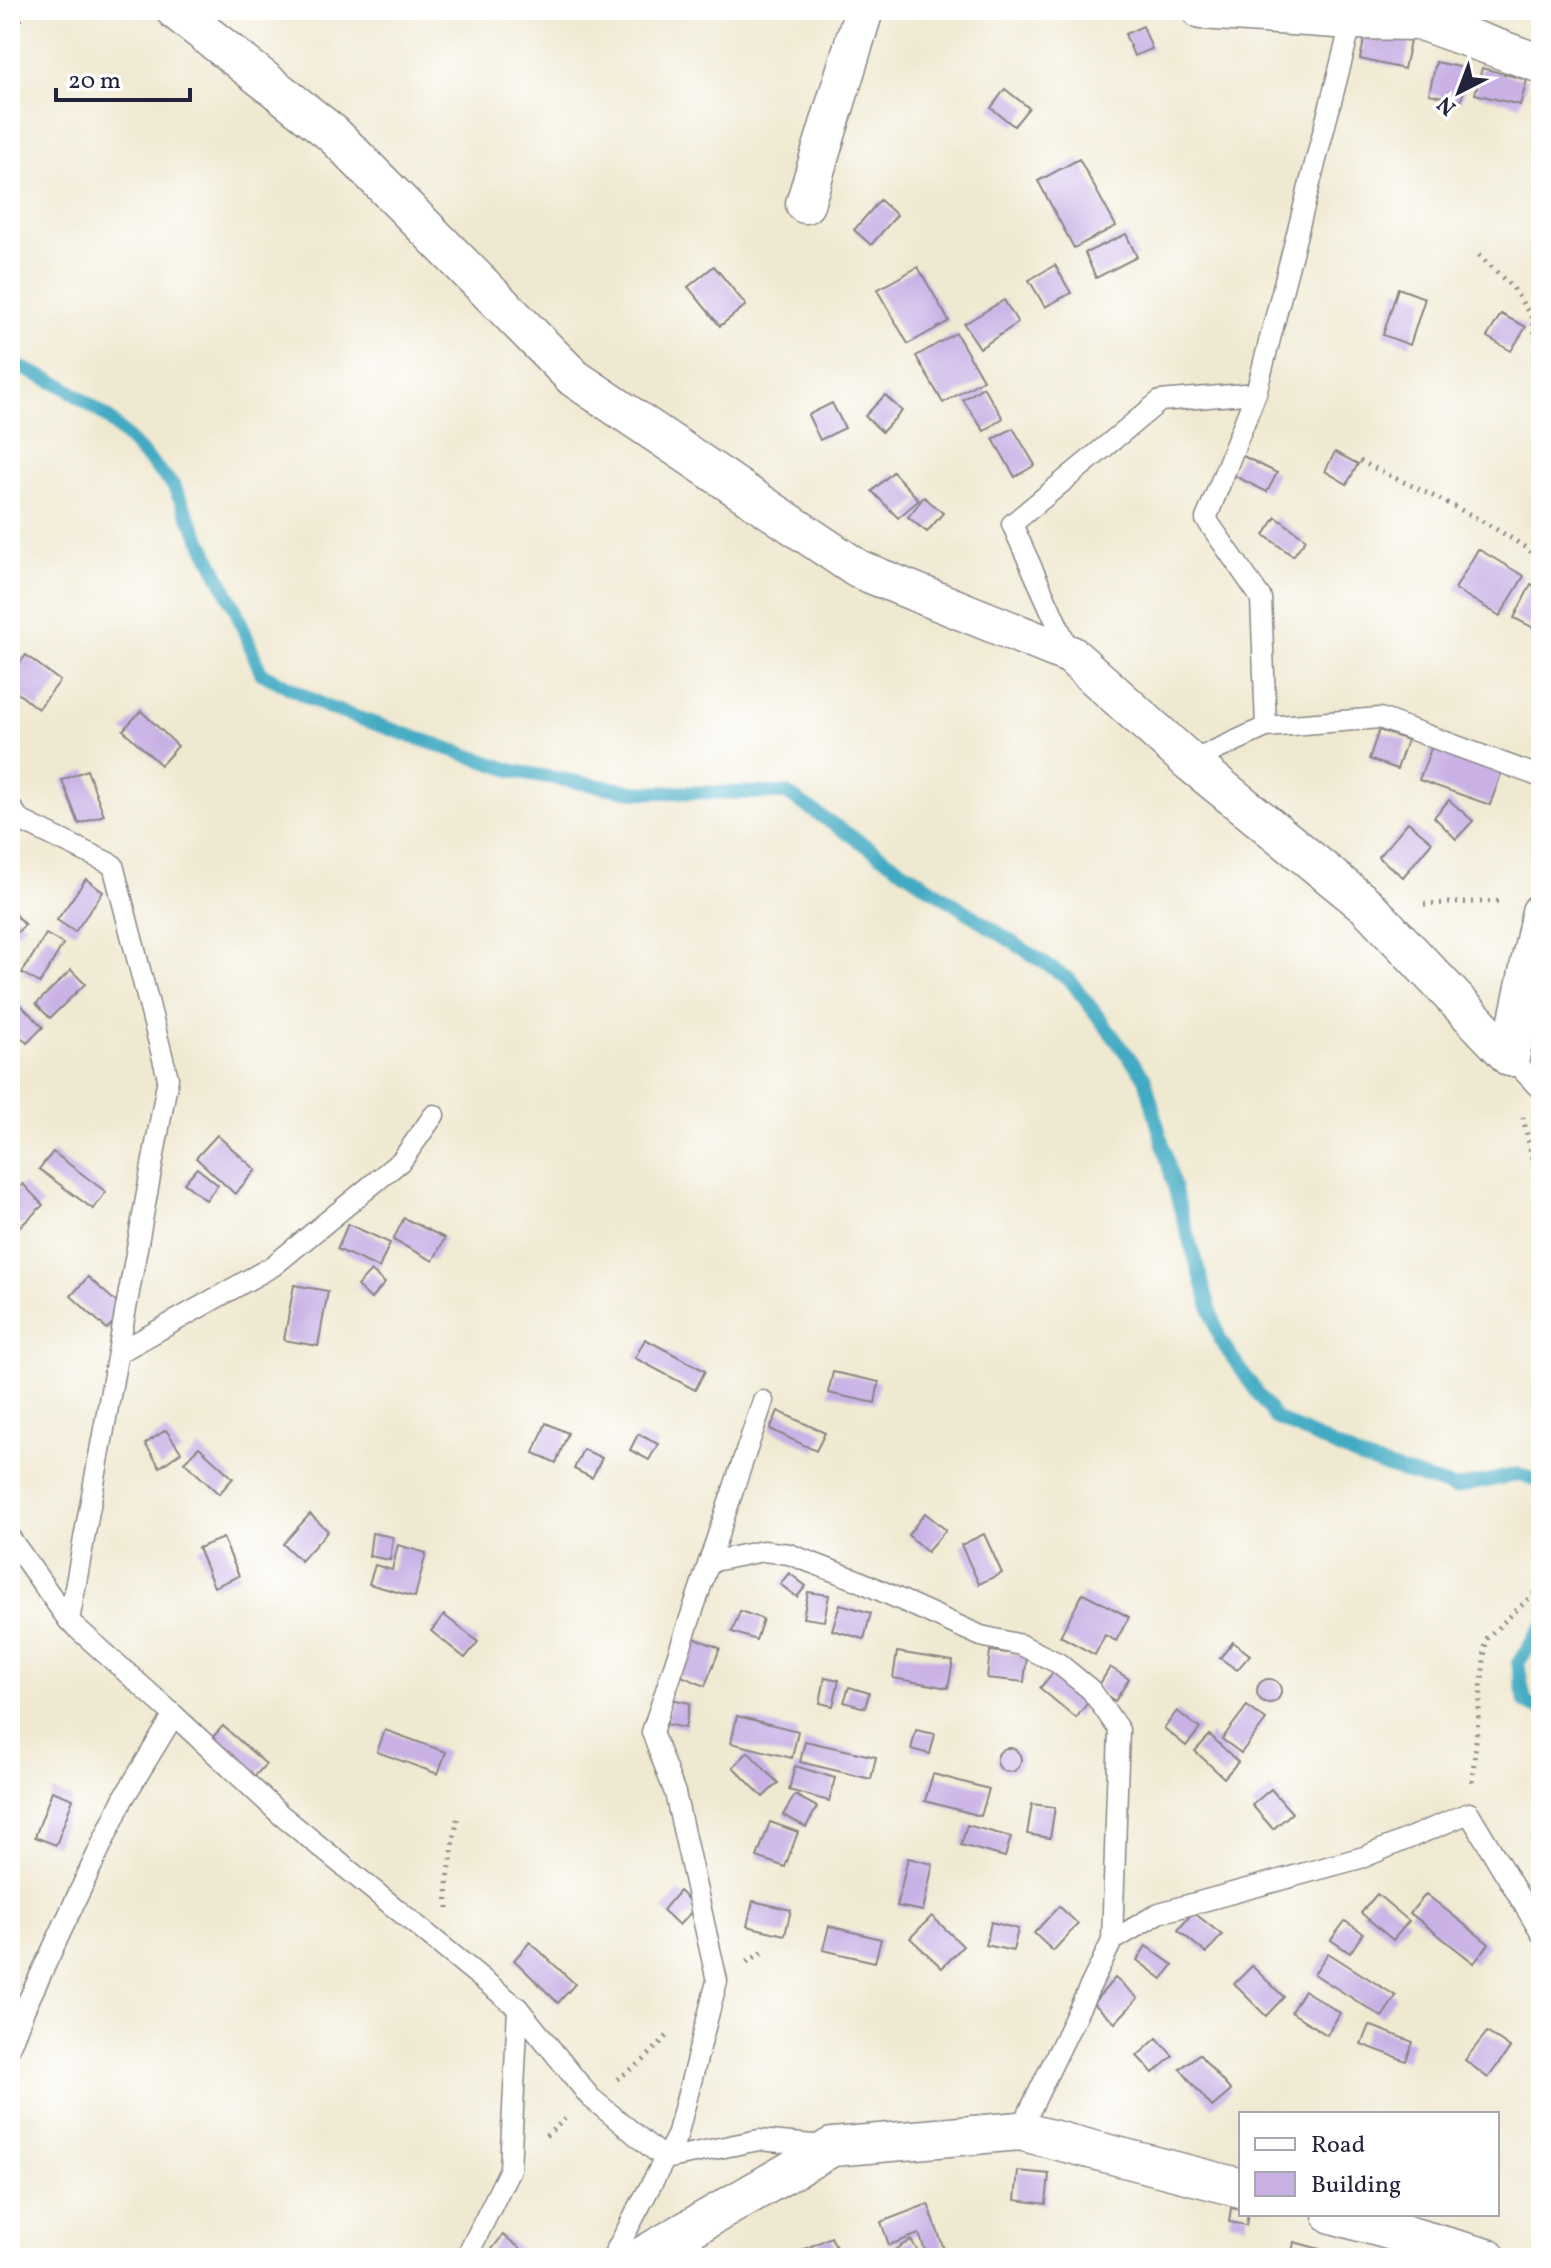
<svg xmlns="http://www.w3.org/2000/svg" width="1551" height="2268" viewBox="0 0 1551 2268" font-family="Vollkorn,serif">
	<rect width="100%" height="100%" fill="#fff"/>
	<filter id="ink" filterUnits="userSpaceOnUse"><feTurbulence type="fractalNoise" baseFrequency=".0125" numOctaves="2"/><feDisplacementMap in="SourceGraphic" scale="16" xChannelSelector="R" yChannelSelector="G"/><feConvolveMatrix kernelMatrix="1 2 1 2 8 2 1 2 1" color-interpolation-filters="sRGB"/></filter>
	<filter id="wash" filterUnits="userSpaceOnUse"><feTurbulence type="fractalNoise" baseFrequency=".006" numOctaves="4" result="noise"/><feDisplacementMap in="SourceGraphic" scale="32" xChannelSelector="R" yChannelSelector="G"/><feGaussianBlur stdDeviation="1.8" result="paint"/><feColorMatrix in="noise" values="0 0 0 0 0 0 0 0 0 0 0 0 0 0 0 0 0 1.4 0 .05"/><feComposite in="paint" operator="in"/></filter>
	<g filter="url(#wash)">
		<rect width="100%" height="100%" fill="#f0e9d1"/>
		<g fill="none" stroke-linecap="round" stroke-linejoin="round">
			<!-- stream -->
			<g stroke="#42aac2" stroke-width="14">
				<path d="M10 363 63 386 107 417 173 485 235 608 261 673 329 708 514 771 634 792 786 793 1070 980 1145 1078 1182 1216 1220 1340 1275 1418 1362 1459 1454 1488 1519 1474 1541 1482"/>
				<path d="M1541 1628 1518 1663 1525 1702 1541 1709"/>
			</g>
		</g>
		<g id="blocks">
			<!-- building -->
			<g fill="#c9b1e5">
				<path d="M1143 26 1152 49 1134 56 1125 34Z"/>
				<path d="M1366 32 1410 41 1404 69 1360 59Z"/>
				<path d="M1436 62 1469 69 1461 101 1429 94Z"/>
				<path d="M1482 68 1527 80 1520 105 1475 94Z"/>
				<path d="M1005 89 1029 108 1014 126 991 108Z"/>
				<path d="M1079 159 1116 226 1074 248 1038 181Z"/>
				<path d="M880 200 897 215 871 245 854 230Z"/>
				<path d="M1126 234 1137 257 1096 278 1085 253Z"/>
				<path d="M1055 265 1071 293 1045 307 1029 280Z"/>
				<path d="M714 266 746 305 720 326 688 287Z"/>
				<path d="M918 267 949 321 908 344 877 290Z"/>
				<path d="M1398 288 1425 298 1410 345 1383 335Z"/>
				<path d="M1004 300 1018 323 980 348 964 324Z"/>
				<path d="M1501 314 1526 327 1511 351 1487 337Z"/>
				<path d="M956 333 983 380 943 403 916 356Z"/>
				<path d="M983 387 1003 418 984 431 963 400Z"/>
				<path d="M885 395 902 411 882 432 865 416Z"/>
				<path d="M832 403 845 428 820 440 808 415Z"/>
				<path d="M1013 428 1035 465 1015 477 993 439Z"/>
				<path d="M1335 452 1358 464 1347 484 1325 471Z"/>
				<path d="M1241 455 1277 473 1267 492 1231 474Z"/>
				<path d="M893 472 919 500 898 518 872 491Z"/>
				<path d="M924 497 943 513 927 532 908 517Z"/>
				<path d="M1276 517 1306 539 1293 556 1264 535Z"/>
				<path d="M1478 549 1524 576 1500 616 1455 589Z"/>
				<path d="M1531 584 1541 589 1540 631 1514 618Z"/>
				<path d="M26 655 60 681 38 709 10 687V675Z"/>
				<path d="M141 711 178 746 161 765 123 730Z"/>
				<path d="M1379 730 1407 740 1397 769 1369 759Z"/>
				<path d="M1432 746 1502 771 1490 805 1419 780Z"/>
				<path d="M87 770 104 815 79 824 62 780Z"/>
				<path d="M1449 800 1473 821 1456 839 1434 817Z"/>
				<path d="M1408 822 1432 842 1403 877 1378 857Z"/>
				<path d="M86 879 103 892 75 932 57 920Z"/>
				<path d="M10 909 25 925 10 939Z"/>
				<path d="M46 934 63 944 40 983 22 973Z"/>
				<path d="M71 970 85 984 50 1018 36 1004Z"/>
				<path d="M12 996 43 1027 27 1043 10 1026V998Z"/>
				<path d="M217 1135 256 1170 235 1194 196 1158Z"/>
				<path d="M53 1152 106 1192 93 1209 39 1169Z"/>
				<path d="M197 1168 218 1185 206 1200 184 1183Z"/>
				<path d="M23 1184 43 1205 21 1226 10 1215V1196Z"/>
				<path d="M404 1218 445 1238 433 1261 393 1240Z"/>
				<path d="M348 1224 390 1243 379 1268 337 1249Z"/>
				<path d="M371 1271 385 1283 371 1299 357 1286Z"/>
				<path d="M88 1277 125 1310 107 1329 71 1296Z"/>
				<path d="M294 1285 328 1291 318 1346 284 1340Z"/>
				<path d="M645 1339 705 1371 695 1390 635 1358Z"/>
				<path d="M833 1372 879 1382 875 1403 828 1393Z"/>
				<path d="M778 1411 825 1433 816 1451 770 1429Z"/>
				<path d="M546 1423 568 1433 556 1463 534 1453Z"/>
				<path d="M166 1430 181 1452 160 1467 145 1444Z"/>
				<path d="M638 1434 658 1444 649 1460 630 1450Z"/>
				<path d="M199 1447 233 1478 219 1494 184 1462Z"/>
				<path d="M583 1449 602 1458 592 1478 574 1469Z"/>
				<path d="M925 1513 946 1530 927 1552 908 1535Z"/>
				<path d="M310 1514 328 1531 301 1561 283 1544Z"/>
				<path d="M372 1533 393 1537 390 1560 369 1556Z"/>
				<path d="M984 1534 1002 1573 979 1584 961 1545Z"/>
				<path d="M223 1538 239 1576 214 1587 198 1548Z"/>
				<path d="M398 1545 426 1553 415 1597 369 1584 375 1565 392 1570Z"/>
				<path d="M789 1573 806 1586 797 1597 780 1584Z"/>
				<path d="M808 1592 829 1595 824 1621 803 1618Z"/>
				<path d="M1083 1593 1129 1617 1116 1641 1105 1635 1095 1655 1060 1636Z"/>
				<path d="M840 1604 871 1613 864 1639 832 1630Z"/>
				<path d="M740 1611 763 1619 756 1640 732 1632Z"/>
				<path d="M444 1615 478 1642 465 1658 431 1631Z"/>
				<path d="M694 1638 720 1648 705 1686 679 1675Z"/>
				<path d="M1233 1642 1250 1655 1237 1670 1220 1658Z"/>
				<path d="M990 1651 1027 1655 1024 1682 987 1678Z"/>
				<path d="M897 1652 953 1661 948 1688 893 1678Z"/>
				<path d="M1110 1667 1129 1679 1115 1701 1097 1689Z"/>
				<path d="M1056 1669 1092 1697 1076 1718 1040 1688Z"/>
				<path d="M825 1677 839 1680 833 1706 820 1703Z"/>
				<circle cx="1269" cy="1691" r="12"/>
				<path d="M849 1687 869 1693 865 1708 844 1702Z"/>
				<path d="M671 1699 690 1703 685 1728 666 1724Z"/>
				<path d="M1247 1706 1266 1720 1241 1753 1222 1739Z"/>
				<path d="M1177 1711 1200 1729 1186 1746 1164 1728Z"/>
				<path d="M737 1716 798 1731 792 1758 731 1743Z"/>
				<path d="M223 1726 266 1764 251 1780 208 1742Z"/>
				<path d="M385 1730 446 1752 438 1774 377 1752Z"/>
				<path d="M916 1730 935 1734 930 1754 911 1749Z"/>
				<path d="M1210 1735 1238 1762 1224 1778 1195 1751Z"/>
				<path d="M805 1741 876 1757 871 1779 800 1762Z"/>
				<circle cx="1009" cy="1760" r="12"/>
				<path d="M748 1752 778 1783 763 1797 733 1767Z"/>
				<path d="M795 1766 835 1778 829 1801 789 1790Z"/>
				<path d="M933 1774 989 1789 981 1816 925 1801Z"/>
				<path d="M1271 1789 1292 1813 1273 1829 1252 1805Z"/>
				<path d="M52 1791 73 1799 56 1845 35 1837Z"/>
				<path d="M795 1795 817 1807 806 1827 783 1815Z"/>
				<path d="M1032 1804 1055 1807 1050 1838 1027 1834Z"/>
				<path d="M770 1822 798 1832 785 1867 757 1857Z"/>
				<path d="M967 1825 1011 1837 1005 1857 961 1845Z"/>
				<path d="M908 1858 933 1864 923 1911 897 1906Z"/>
				<path d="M679 1891 696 1907 679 1925 663 1910Z"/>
				<path d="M1377 1894 1409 1921 1393 1940 1361 1913Z"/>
				<path d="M1426 1894 1489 1944 1474 1963 1410 1913Z"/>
				<path d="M753 1901 791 1910 785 1935 747 1926Z"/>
				<path d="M1059 1906 1078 1924 1053 1951 1034 1933Z"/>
				<path d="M1193 1912 1222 1935 1206 1953 1178 1930Z"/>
				<path d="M932 1916 963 1946 942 1968 910 1938Z"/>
				<path d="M1345 1921 1363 1933 1350 1953 1331 1940Z"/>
				<path d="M991 1922 1018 1929 1013 1951 986 1945Z"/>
				<path d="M829 1926 881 1939 875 1962 823 1950Z"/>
				<path d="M530 1942 575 1984 558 2003 514 1960Z"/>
				<path d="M1146 1946 1173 1965 1162 1979 1137 1960Z"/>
				<path d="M1328 1953 1396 1996 1382 2017 1314 1974Z"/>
				<path d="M1252 1966 1284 1997 1266 2016 1234 1984Z"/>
				<path d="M1115 1978 1138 1998 1115 2023 1093 2003Z"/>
				<path d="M1304 1990 1340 2013 1327 2035 1291 2012Z"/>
				<path d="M1369 2025 1413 2042 1406 2061 1361 2044Z"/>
				<path d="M1487 2032 1510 2048 1488 2078 1465 2060Z"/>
				<path d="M1157 2038 1173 2056 1153 2073 1137 2056Z"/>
				<path d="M1199 2054 1231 2091 1212 2107 1180 2069Z"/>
				<path d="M1018 2171 1049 2174 1046 2204 1015 2200Z"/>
				<path d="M928 2204 945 2252 928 2258 919 2234 889 2245 881 2222Z"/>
				<path d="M1231 2208 1241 2210V2214H1248L1246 2225 1229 2222Z"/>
				<path d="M503 2235 533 2258H496L489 2253Z"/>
				<path d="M831 2237 841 2258H785Z"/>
				<path d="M911 2240 921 2256 894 2258 891 2252Z"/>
				<path d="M1294 2242 1338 2254 1337 2258H1291Z"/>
			</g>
		</g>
	</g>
	<g filter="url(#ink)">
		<use href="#blocks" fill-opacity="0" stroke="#898686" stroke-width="2"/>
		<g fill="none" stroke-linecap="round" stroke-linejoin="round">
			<defs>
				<g id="lane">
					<path d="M1071 655 1012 524 1160 401 1256 393"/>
					<path d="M1266 727 1380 718 1541 777"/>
					<path d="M1190 762 1266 727 1261 598 1206 519 1256 393 1352 20 1349 14"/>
					<path d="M10 806 20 820 113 865 168 1078 69 1621 174 1715 123 1799 24 2010 10 2046"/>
					<path d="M1510 1057 1541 1090"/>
					<path d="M118 1353 273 1266 402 1160 434 1115"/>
					<path d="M10 1538 69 1621"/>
					<path d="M709 1562 763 1401"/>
					<path d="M174 1715 281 1815 518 2008 510 2169 466 2258"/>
					<path d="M1112 1941 1159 1913 1364 1857 1469 1813 1541 1933"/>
					<path d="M518 2008 590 2097 665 2159 759 2140 824 2146"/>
					<path d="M612 2258 677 2136 717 1981 675 1793 652 1732 709 1562 763 1551 789 1554 857 1580 981 1636 1021 1645 1058 1663 1091 1690 1119 1730 1112 1941 1020 2131"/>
				</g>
				<g id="street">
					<path d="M175 10 333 134 574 378 858 569 1071 655 1190 762 1367 906 1510 1057"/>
					<path d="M1201 10 1352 20 1421 21 1541 64"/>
					<path d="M805 204 864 10"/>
					<path d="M1510 1057 1541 912"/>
					<path d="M1332 2214 1487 2258"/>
					<path d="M639 2258 832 2147 1020 2131 1241 2188"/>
				</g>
			</defs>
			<!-- lane casing -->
			<use href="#lane" stroke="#898686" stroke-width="23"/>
			<!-- street casing -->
			<use href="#street" stroke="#898686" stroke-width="41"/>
			<!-- path -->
			<g stroke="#898686" stroke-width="5" stroke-dasharray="2 6" stroke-linecap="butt">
				<path d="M10 42 25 10"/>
				<path d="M1479 255 1513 288 1532 318 1541 365"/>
				<path d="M1360 461C1421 491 1487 518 1541 559"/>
				<path d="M1424 904 1502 901"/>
				<path d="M1523 1117 1541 1198"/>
				<path d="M1472 1782 1486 1639 1541 1587"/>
				<path d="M448 1908 447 1886 458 1814"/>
				<path d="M747 1962 763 1952"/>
				<path d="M617 2079 642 2062 667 2036"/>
				<path d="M546 2136 565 2119"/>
			</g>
			<!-- lane -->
			<use href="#lane" stroke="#fff" stroke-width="20"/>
			<!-- street -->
			<use href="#street" stroke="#fff" stroke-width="38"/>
		</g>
	</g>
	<!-- margin -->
	<rect width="1551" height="2268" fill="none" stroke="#fff" stroke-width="40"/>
	<!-- legend -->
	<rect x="1239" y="2112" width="260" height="104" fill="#ffffff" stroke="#a7a7b1" stroke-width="2"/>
	<rect x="1255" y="2138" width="40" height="12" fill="#ffffff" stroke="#a7a7b1" stroke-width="2"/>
	<text x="1311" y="2152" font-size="24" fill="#22223b">Road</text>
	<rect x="1255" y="2172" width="40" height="24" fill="#c9b1e5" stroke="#a7a7b1" stroke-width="2"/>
	<text x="1311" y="2192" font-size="24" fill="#22223b">Building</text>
	<!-- north arrow -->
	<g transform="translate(1459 92) rotate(222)" stroke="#ffffff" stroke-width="6" paint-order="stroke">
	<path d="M0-6L14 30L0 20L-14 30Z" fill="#22223b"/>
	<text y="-12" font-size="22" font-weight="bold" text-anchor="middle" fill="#22223b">N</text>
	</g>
	<!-- scale -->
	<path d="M56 88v12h134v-12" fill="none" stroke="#22223b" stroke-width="4"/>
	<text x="68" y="88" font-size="24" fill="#22223b" stroke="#ffffff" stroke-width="6" paint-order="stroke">20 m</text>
</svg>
